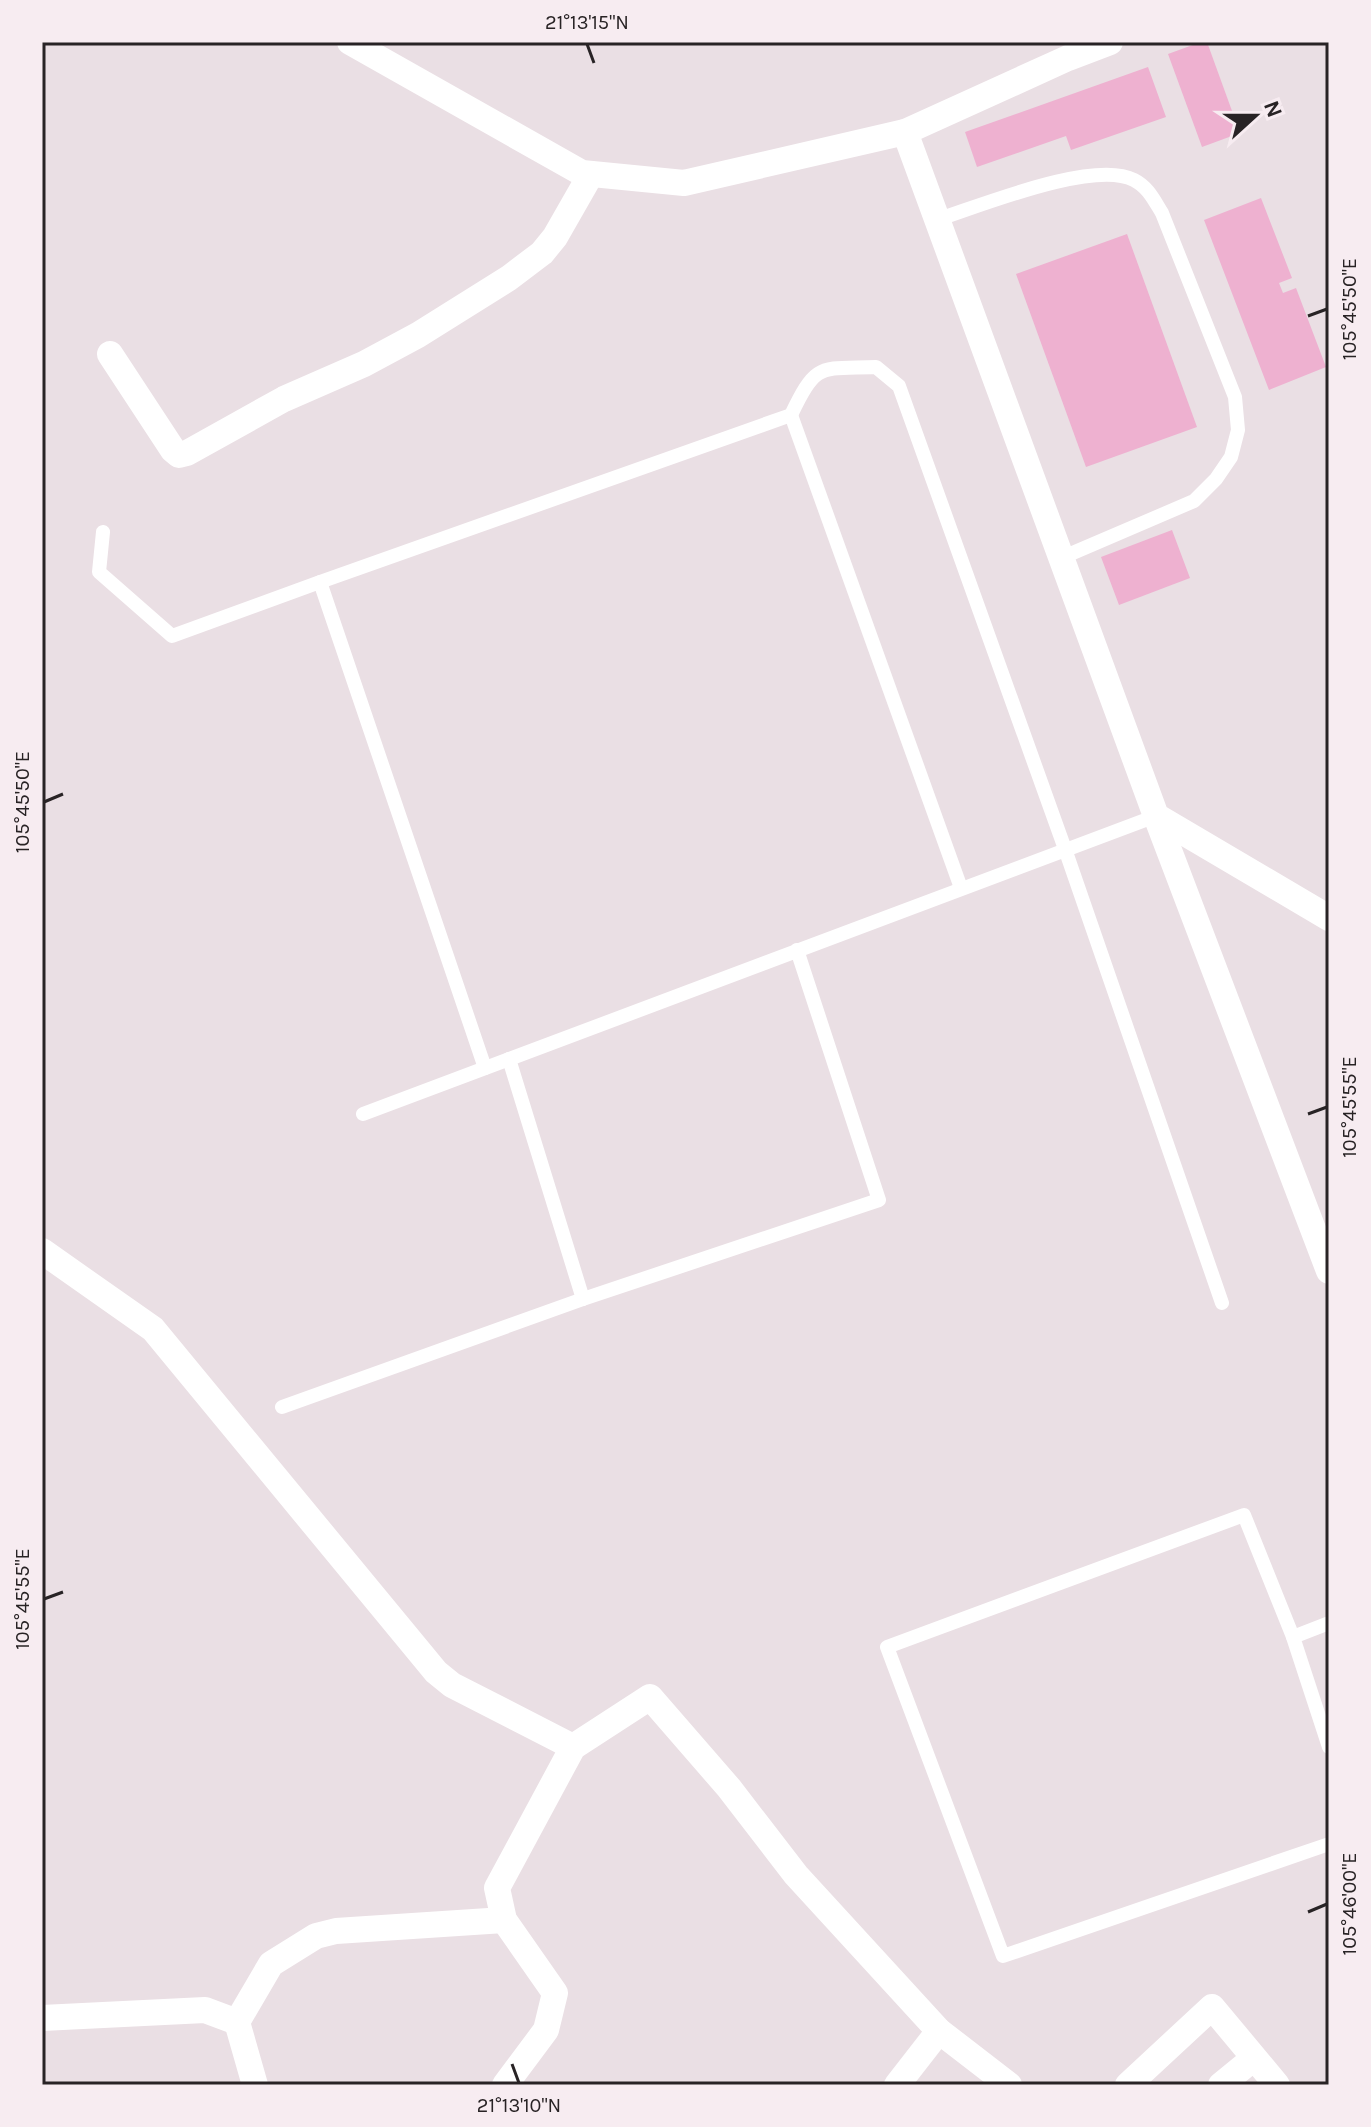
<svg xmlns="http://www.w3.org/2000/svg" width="1371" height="2127" viewBox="0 0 1371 2127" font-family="Karla,sans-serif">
	<rect width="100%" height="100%" fill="#eadfe4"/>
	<!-- building -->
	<g fill="#eeb1d0">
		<path d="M1201 42H1207L1240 133 1202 147 1168 54Z"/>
		<path d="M1148 67 1166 117 1071 150 1066 136 977 167 965 132Z"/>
		<path d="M1261 198 1292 278 1279 283 1283 293 1296 288 1326 367 1269 390 1204 220Z"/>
		<path d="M1127 234 1197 427 1086 467 1016 274Z"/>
		<path d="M1172 530 1190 578 1119 605 1101 557Z"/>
	</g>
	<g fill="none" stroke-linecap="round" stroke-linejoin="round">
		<!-- lane -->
		<g stroke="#fff" stroke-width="14">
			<path d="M936 220C980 206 1094 159 1134 180 1148 187 1154 200 1162 213L1235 397 1238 430 1231 457 1216 479 1194 501 1061 558"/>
			<path d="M791 415 961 888"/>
			<path d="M103 532 99 572 172 636 320 582"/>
			<path d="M509 1059 583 1299"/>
			<path d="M485 1068 320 582 791 415C817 361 820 369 876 367L899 386 1065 849 1222 1303"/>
			<path d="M363 1114 1156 816"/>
			<path d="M282 1407 583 1299 879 1200 797 950"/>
			<path d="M1329 1623 1293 1637 1329 1747"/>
			<path d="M1293 1637 1244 1515 887 1647 1003 1956 1329 1844"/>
		</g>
		<!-- street -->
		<g stroke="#fff" stroke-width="26">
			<path d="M350 42 582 173 684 183 905 132 1068 58 1110 42"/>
			<path d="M905 132 1156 816 1329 918"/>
			<path d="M110 354 173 450 179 455 187 453 284 399 364 364 418 335 509 278 542 253 555 237 591 174"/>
			<path d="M1156 816 1329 1271"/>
			<path d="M42 1251 153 1329 436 1672 452 1685 573 1747"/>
			<path d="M42 2018 205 2010 237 2022"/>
			<path d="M255 2085 237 2022 271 1964 316 1936 336 1931 504 1920"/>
			<path d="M505 2085 546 2030 555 1993 504 1920 497 1888 573 1747 650 1697 729 1788 796 1875 939 2031 1009 2085"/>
			<path d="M897 2085 939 2031"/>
			<path d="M1128 2085 1212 2007 1277 2085"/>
			<path d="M1221 2085 1254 2058"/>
		</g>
	</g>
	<!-- ticks -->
	<path fill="none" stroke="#282325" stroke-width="3" d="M587 44 594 63M1308 316 1327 309M44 802 63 794M1308 1114 1327 1107M44 1599 63 1592M1308 1912 1327 1904M512 2064 519 2083"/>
	<!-- border -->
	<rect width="1371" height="2127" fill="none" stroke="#f7ecf1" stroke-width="88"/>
	<!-- north arrow -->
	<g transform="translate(1255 116) rotate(69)" stroke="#f7ecf1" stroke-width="6" paint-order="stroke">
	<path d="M0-6L14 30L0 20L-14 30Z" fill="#282325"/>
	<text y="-12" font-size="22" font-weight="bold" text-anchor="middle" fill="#282325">N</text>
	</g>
	<rect x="44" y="44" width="1283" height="2039" fill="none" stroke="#282325" stroke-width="3"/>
	<g font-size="20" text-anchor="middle" fill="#282325">
		<text x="587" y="29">21°13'15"N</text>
		<text transform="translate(1349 309) rotate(-90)" y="7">105°45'50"E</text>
		<text transform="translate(22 802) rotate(-90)" y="7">105°45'50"E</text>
		<text transform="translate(1349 1107) rotate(-90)" y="7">105°45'55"E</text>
		<text transform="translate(22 1599) rotate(-90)" y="7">105°45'55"E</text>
		<text transform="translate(1349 1904) rotate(-90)" y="7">105°46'00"E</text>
		<text x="519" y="2112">21°13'10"N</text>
	</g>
</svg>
